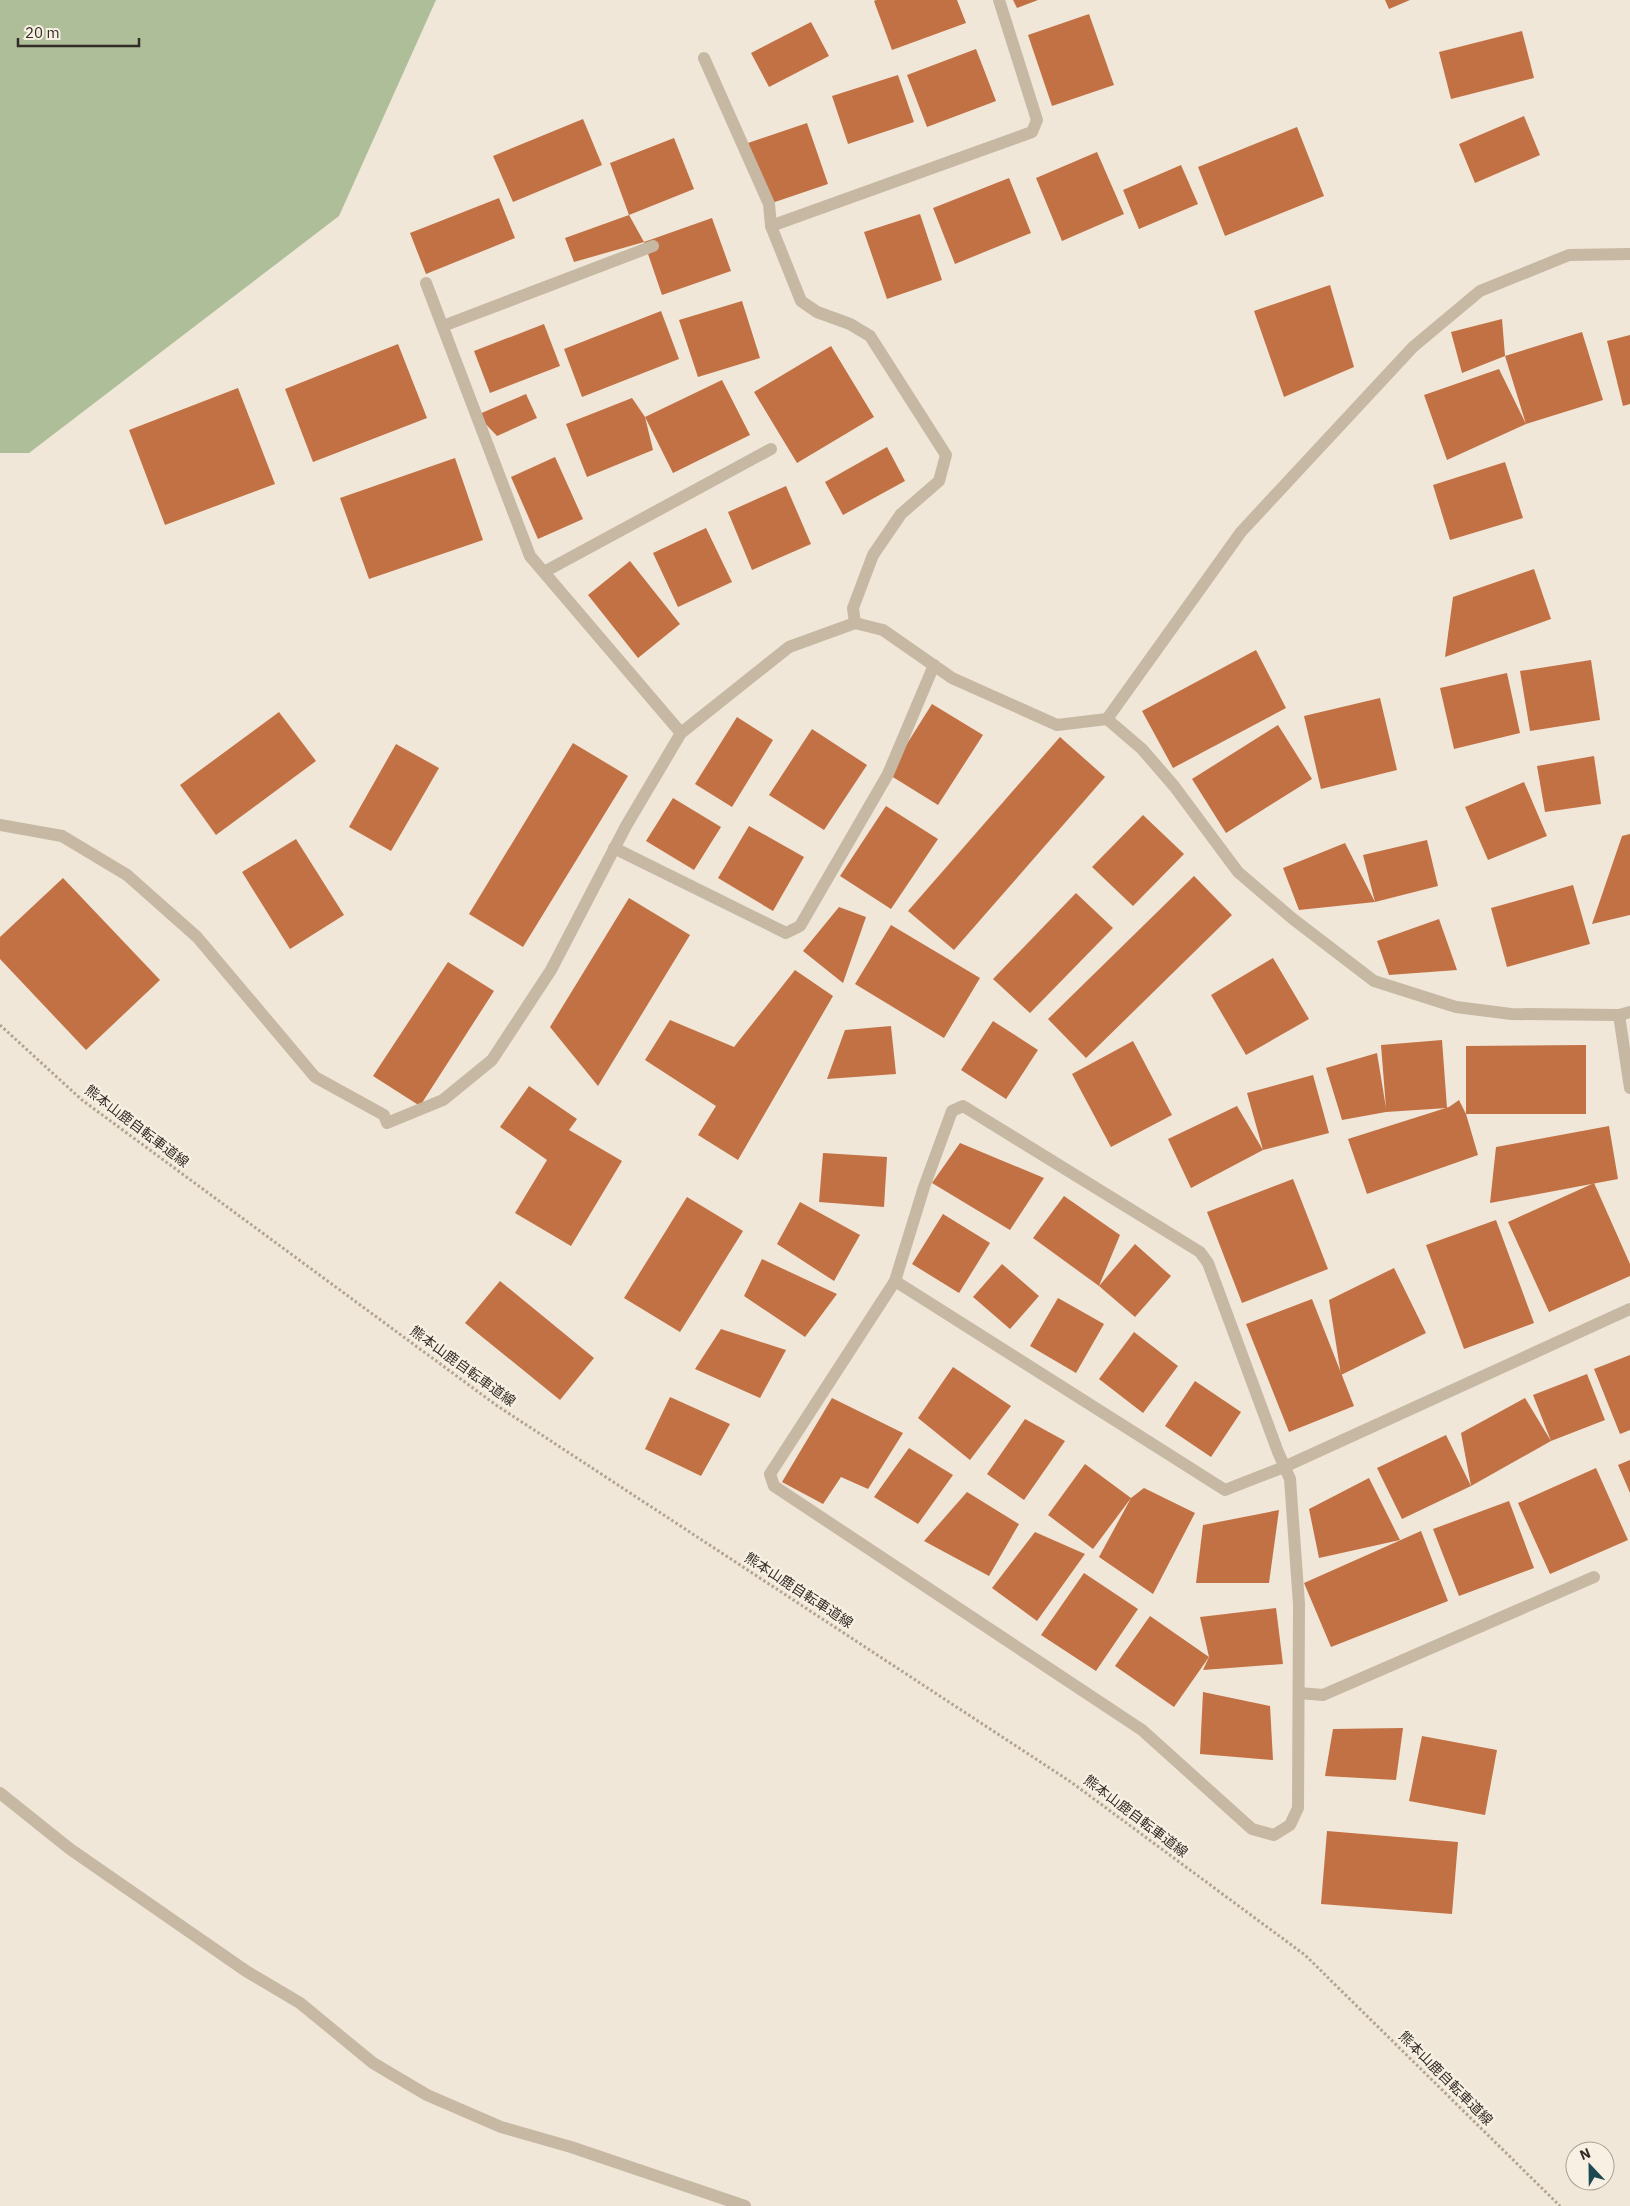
<svg xmlns="http://www.w3.org/2000/svg" width="1630" height="2206" viewBox="0 0 1630 2206" font-family="'IBM Plex Sans','Noto Sans JP',sans-serif">
	<rect width="100%" height="100%" fill="#f0e7d8"/>
	<!-- green -->
	<path fill="#adbe98" d="M0 0H436L339 216 29 453H0Z"/>
	<!-- building -->
	<g fill="#c27144">
		<path d="M876 0H957L966 23 892 50 874 1Z"/>
		<path d="M1013 0H1038L1017 8Z"/>
		<path d="M1385 0H1410L1389 9Z"/>
		<path d="M1089 14 1114 85 1052 106 1028 35Z"/>
		<path d="M811 22 829 56 769 87 751 53Z"/>
		<path d="M1522 31 1534 78 1451 99 1439 52Z"/>
		<path d="M976 49 996 101 927 127 907 75Z"/>
		<path d="M898 75 914 122 848 144 832 96Z"/>
		<path d="M1524 116 1540 155 1475 183 1459 144Z"/>
		<path d="M583 119 602 165 513 202 493 156Z"/>
		<path d="M807 123 828 184 769 204 748 143Z"/>
		<path d="M1297 127 1324 196 1225 236 1198 167Z"/>
		<path d="M674 138 694 189 629 215 610 163Z"/>
		<path d="M1097 152 1124 214 1062 241 1036 178Z"/>
		<path d="M1181 165 1198 204 1139 229 1123 190Z"/>
		<path d="M1009 178 1031 233 955 264 933 208Z"/>
		<path d="M499 198 515 238 426 274 410 233Z"/>
		<path d="M920 214 942 280 887 299 864 232Z"/>
		<path d="M629 215 644 242 712 218 731 271 662 295 644 242 574 262 565 238Z"/>
		<path d="M1330 285 1354 367 1284 397 1254 311Z"/>
		<path d="M742 301 760 358 698 377 679 320Z"/>
		<path d="M661 311 679 359 582 397 564 349Z"/>
		<path d="M1502 319 1505 356 1462 373 1451 332Z"/>
		<path d="M544 324 560 366 490 393 474 351Z"/>
		<path d="M1582 332 1603 400 1526 424 1447 460 1424 395 1499 369 1526 424 1505 356Z"/>
		<path d="M1630 335V404L1623 406 1607 341Z"/>
		<path d="M398 344 427 418 313 462 285 389Z"/>
		<path d="M831 346 874 417 797 463 754 392Z"/>
		<path d="M722 380 750 435 673 473 645 417Z"/>
		<path d="M238 388 275 484 165 525 129 430Z"/>
		<path d="M526 394 537 418 497 436 477 415Z"/>
		<path d="M632 398 645 417 653 450 587 477 566 424Z"/>
		<path d="M887 447 905 481 843 515 825 482Z"/>
		<path d="M555 457 583 519 538 539 511 477Z"/>
		<path d="M455 458 483 540 369 579 340 498Z"/>
		<path d="M1505 462 1523 518 1450 540 1433 485Z"/>
		<path d="M786 486 811 544 752 570 728 512Z"/>
		<path d="M706 528 732 582 678 607 653 553Z"/>
		<path d="M630 561 680 624 638 658 588 595Z"/>
		<path d="M1534 569 1551 619 1445 657 1453 597Z"/>
		<path d="M1256 650 1286 708 1173 768 1142 711Z"/>
		<path d="M1591 660 1600 720 1530 731 1520 671Z"/>
		<path d="M1507 673 1520 733 1454 749 1440 688Z"/>
		<path d="M1380 698 1397 770 1321 789 1304 716Z"/>
		<path d="M932 704 983 735 938 805 888 774Z"/>
		<path d="M279 712 316 761 216 835 180 785Z"/>
		<path d="M737 717 773 740 732 807 695 784Z"/>
		<path d="M1278 725 1312 779 1226 833 1192 779Z"/>
		<path d="M812 729 867 765 824 830 769 795Z"/>
		<path d="M1060 737 1105 777 954 950 908 911Z"/>
		<path d="M573 743 628 776 523 947 469 914Z"/>
		<path d="M396 744 439 768 391 851 349 827Z"/>
		<path d="M1594 756 1601 804 1545 812 1537 766Z"/>
		<path d="M1524 782 1547 836 1488 860 1465 807Z"/>
		<path d="M673 798 721 827 694 870 646 841Z"/>
		<path d="M886 806 938 839 891 909 840 876Z"/>
		<path d="M1143 815 1184 854 1133 906 1092 867Z"/>
		<path d="M749 826 804 857 773 911 718 878Z"/>
		<path d="M1630 834V915L1592 924 1622 836Z"/>
		<path d="M296 839 344 915 290 949 242 872Z"/>
		<path d="M1427 840 1438 886 1375 902 1363 855Z"/>
		<path d="M1345 843 1375 902 1299 910 1283 868Z"/>
		<path d="M1194 876 1232 915 1086 1058 1048 1019Z"/>
		<path d="M63 878 160 980 86 1050 0 959V937Z"/>
		<path d="M1573 885 1590 944 1507 967 1491 908Z"/>
		<path d="M1076 893 1113 928 1030 1013 993 979Z"/>
		<path d="M629 898 690 935 598 1086 550 1027Z"/>
		<path d="M839 907 866 917 843 983 803 951Z"/>
		<path d="M1439 919 1457 970 1389 975 1377 941Z"/>
		<path d="M891 925 980 978 944 1038 855 984Z"/>
		<path d="M1273 958 1309 1019 1246 1055 1211 995Z"/>
		<path d="M448 962 494 991 420 1106 373 1076Z"/>
		<path d="M795 970 833 996 738 1160 698 1135 716 1106 645 1060 670 1020 734 1047Z"/>
		<path d="M993 1021 1038 1050 1006 1099 961 1070Z"/>
		<path d="M891 1026 896 1074 827 1079 845 1030Z"/>
		<path d="M1442 1040 1447 1108 1386 1112 1342 1120 1326 1068 1377 1053 1386 1108 1381 1045Z"/>
		<path d="M1133 1041 1172 1115 1111 1147 1072 1074Z"/>
		<path d="M1586 1045V1114H1466V1046Z"/>
		<path d="M1313 1075 1329 1133 1263 1150 1191 1188 1168 1139 1237 1106 1263 1150 1247 1093Z"/>
		<path d="M529 1086 577 1119 569 1130 622 1161 571 1246 515 1213 547 1160 500 1127Z"/>
		<path d="M1459 1100 1466 1114 1478 1155 1367 1194 1348 1139 1449 1107Z"/>
		<path d="M1609 1126 1618 1179 1490 1203 1496 1147Z"/>
		<path d="M960 1143 1044 1178 1010 1230 932 1183Z"/>
		<path d="M823 1153 887 1157 884 1207 819 1202Z"/>
		<path d="M1293 1179 1328 1269 1242 1303 1207 1212Z"/>
		<path d="M1594 1183 1630 1264V1276L1549 1312 1508 1222Z"/>
		<path d="M1064 1196 1120 1235 1099 1286 1033 1238Z"/>
		<path d="M687 1197 743 1231 680 1332 624 1298Z"/>
		<path d="M800 1202 860 1235 834 1281 777 1244Z"/>
		<path d="M943 1214 990 1243 959 1293 912 1264Z"/>
		<path d="M1496 1220 1534 1323 1464 1349 1426 1245Z"/>
		<path d="M1135 1244 1171 1276 1135 1317 1099 1286Z"/>
		<path d="M762 1259 837 1294 805 1337 744 1296Z"/>
		<path d="M1002 1264 1039 1296 1010 1329 973 1297Z"/>
		<path d="M1394 1268 1426 1333 1341 1375 1329 1300Z"/>
		<path d="M500 1281 594 1358 560 1400 465 1323Z"/>
		<path d="M1058 1298 1104 1324 1076 1373 1030 1346Z"/>
		<path d="M1312 1299 1354 1406 1289 1432 1246 1324Z"/>
		<path d="M721 1329 786 1350 760 1398 695 1369Z"/>
		<path d="M1134 1332 1178 1366 1143 1413 1099 1379Z"/>
		<path d="M1630 1355V1430L1620 1434 1594 1369Z"/>
		<path d="M953 1367 1011 1406 970 1460 918 1418Z"/>
		<path d="M1587 1374 1605 1420 1551 1441 1471 1486 1461 1433 1525 1398 1551 1441 1533 1395Z"/>
		<path d="M1195 1381 1241 1412 1211 1457 1165 1426Z"/>
		<path d="M670 1397 730 1424 701 1476 645 1449Z"/>
		<path d="M832 1398 903 1433 868 1489 841 1477 823 1504 782 1482Z"/>
		<path d="M1025 1419 1065 1441 1024 1500 987 1474Z"/>
		<path d="M1446 1435 1471 1486 1402 1519 1377 1468Z"/>
		<path d="M909 1448 953 1475 918 1524 874 1497Z"/>
		<path d="M1630 1460V1493L1618 1465Z"/>
		<path d="M1085 1464 1131 1498 1144 1488 1195 1513 1153 1594 1099 1557 1131 1498 1093 1549 1048 1515Z"/>
		<path d="M1596 1468 1628 1540 1550 1574 1518 1503Z"/>
		<path d="M1369 1478 1400 1540 1319 1558 1309 1509Z"/>
		<path d="M967 1492 1019 1524 989 1576 924 1541Z"/>
		<path d="M1509 1501 1534 1568 1459 1596 1433 1529Z"/>
		<path d="M1279 1510 1269 1583H1196L1203 1525Z"/>
		<path d="M1421 1531 1448 1601 1331 1647 1304 1583Z"/>
		<path d="M1035 1532 1085 1554 1037 1621 992 1588Z"/>
		<path d="M1084 1573 1138 1609 1096 1671 1041 1635Z"/>
		<path d="M1276 1608 1283 1664 1203 1670 1209 1657 1200 1617Z"/>
		<path d="M1150 1616 1209 1657 1174 1707 1115 1666Z"/>
		<path d="M1203 1692 1270 1706 1273 1760 1200 1754Z"/>
		<path d="M1403 1728 1396 1780 1325 1776 1333 1729Z"/>
		<path d="M1422 1736 1497 1750 1485 1815 1409 1801Z"/>
		<path d="M1327 1831 1458 1842 1452 1914 1321 1904Z"/>
	</g>
	<g fill="none" stroke-linecap="round" stroke-linejoin="round">
		<!-- path -->
		<path stroke="#b3a38f" stroke-width="3" stroke-dasharray="2.5 2.5" stroke-linecap="butt" d="M0 1025 82 1100 496 1405 1071 1782 1305 1955 1560 2206"/>
		<!-- minor -->
		<g stroke="#c7b8a4" stroke-width="12">
			<path d="M704 58 769 204 771 226 801 301 817 312 850 324 870 336 946 455 939 481 901 514 873 555 853 608 855 623"/>
			<path d="M771 226 1032 132 1037 120 999 0"/>
			<path d="M426 283 530 556 681 733"/>
			<path d="M443 326 653 246"/>
			<path d="M544 572 771 449"/>
			<path d="M1107 719 1241 532 1413 347 1480 291 1569 255 1630 254"/>
			<path d="M0 825 62 836 127 875 197 937 315 1077 384 1115 387 1123 443 1100 492 1060 551 970 626 826 681 733 789 647 855 623 883 630 952 678 1057 725 1107 719 1142 749 1174 786 1238 872 1293 919 1374 981 1456 1007 1511 1014 1619 1015 1630 1012"/>
			<path d="M614 848 786 933 800 926 888 774 934 665"/>
			<path d="M1619 1015 1630 1088"/>
			<path d="M963 1106 1200 1252 1208 1263 1278 1452 1290 1479 1299 1604 1298 1808 1290 1825 1274 1835 1252 1829 1142 1730 774 1486 770 1474 895 1281 924 1187 952 1111Z"/>
			<path d="M895 1281 1225 1490 1284 1467 1630 1309"/>
			<path d="M1299 1693 1323 1695 1594 1577"/>
			<path d="M0 1793 70 1849 246 1971 300 2003 373 2063 427 2095 501 2127 571 2147 745 2206"/>
		</g>
	</g>
	<g text-anchor="middle" dominant-baseline="central" stroke-width="4.5" stroke-linejoin="round" paint-order="stroke">
		<!-- street labels -->
		<g font-size="14" fill="#332b26" stroke="#f8f1e3">
			<text transform="translate(137 1126) rotate(37)">熊本山鹿自転車道線</text>
			<text transform="translate(463 1366) rotate(36)">熊本山鹿自転車道線</text>
			<text transform="translate(799 1590) rotate(33)">熊本山鹿自転車道線</text>
			<text transform="translate(1136 1816) rotate(37)">熊本山鹿自転車道線</text>
			<text transform="translate(1446 2078) rotate(45)">熊本山鹿自転車道線</text>
		</g>
	</g>
	<!-- north arrow -->
	<g transform="translate(1590 2166) rotate(338)"><circle r="24" fill="#f8f1e3" stroke="#a9a297"/>
	<path d="M0-4L9 19L0 12L-9 19Z" fill="#1d4952"/>
	<text y="-8" font-size="14" font-weight="bold" text-anchor="middle" fill="#332b26">N</text>
	</g>
	<!-- scale -->
	<path d="M18 38v8h121v-8" fill="none" stroke="#332b26" stroke-width="2.5"/>
	<text x="25" y="38" font-size="15" fill="#332b26" stroke="#f8f1e3" stroke-width="4" paint-order="stroke">20 m</text>
</svg>
